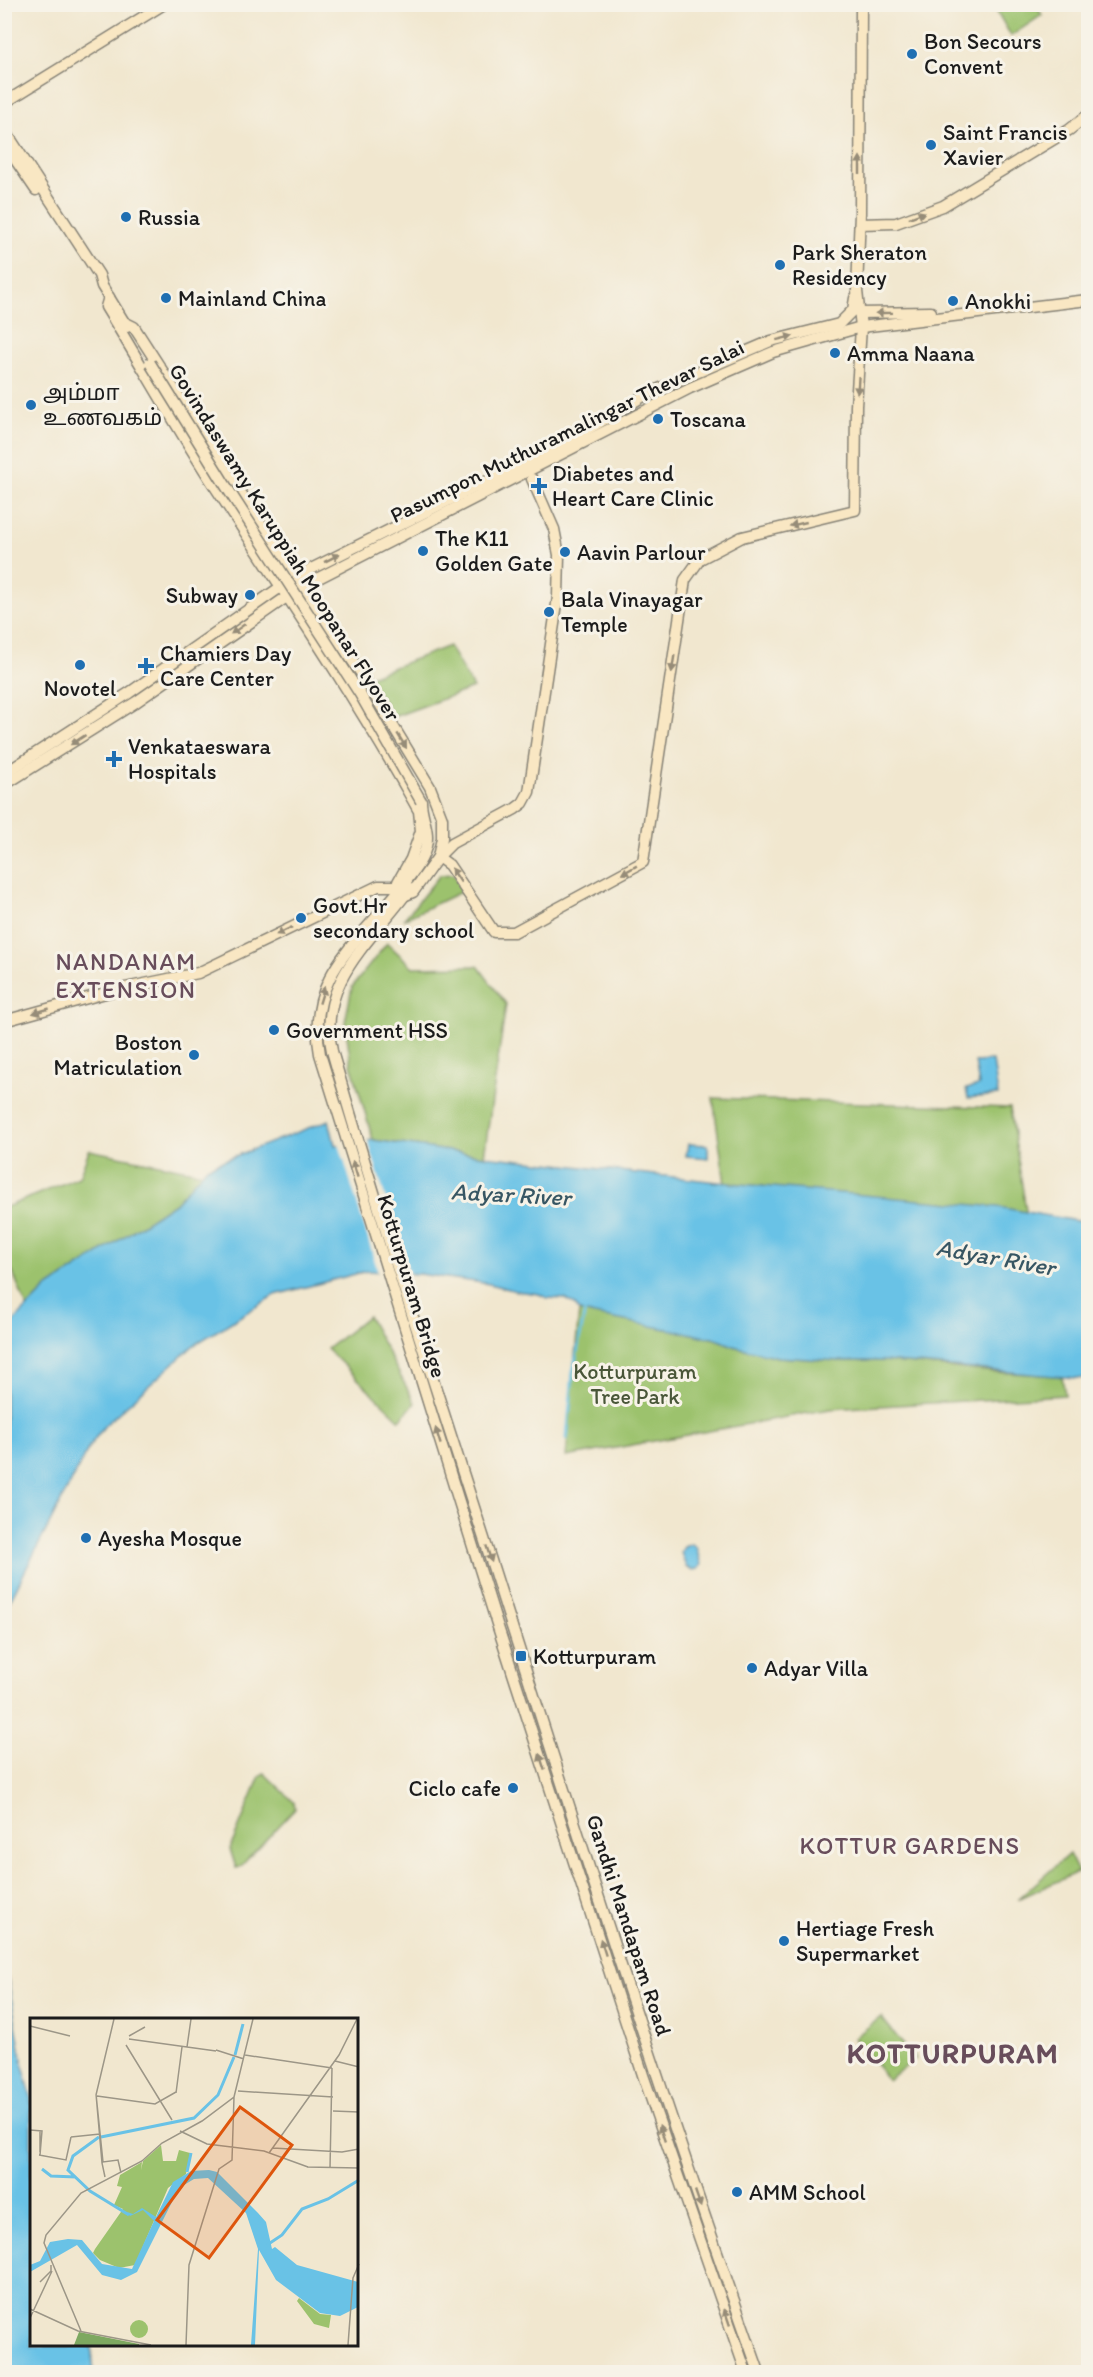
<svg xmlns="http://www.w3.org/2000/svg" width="1093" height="2377" viewBox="0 0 1093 2377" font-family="Itim,'Noto Sans Tamil',sans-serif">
	<rect width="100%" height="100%" fill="#f7f3e8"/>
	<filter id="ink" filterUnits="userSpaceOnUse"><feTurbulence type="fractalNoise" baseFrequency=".0167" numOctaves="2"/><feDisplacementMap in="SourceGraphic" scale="12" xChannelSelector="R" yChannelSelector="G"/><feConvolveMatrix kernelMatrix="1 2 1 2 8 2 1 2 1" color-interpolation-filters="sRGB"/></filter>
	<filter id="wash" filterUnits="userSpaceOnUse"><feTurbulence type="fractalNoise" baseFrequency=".008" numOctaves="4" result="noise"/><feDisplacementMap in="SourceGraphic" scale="24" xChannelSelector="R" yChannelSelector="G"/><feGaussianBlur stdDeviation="1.35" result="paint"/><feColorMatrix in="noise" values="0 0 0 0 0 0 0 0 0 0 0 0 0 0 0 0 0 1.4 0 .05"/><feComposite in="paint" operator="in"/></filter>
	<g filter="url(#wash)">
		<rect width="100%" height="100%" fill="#f1e7cf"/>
		<!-- green -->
		<g fill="#9cc26d" stroke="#5c6f44" stroke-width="1.5">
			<path d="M993 5H1036L1042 15 1011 36Z"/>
			<path d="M449 646 473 688 393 717 368 677Z"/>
			<path d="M453 874 463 891 404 919 440 875Z"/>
			<path d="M387 943 413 967 478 966 506 1004 484 1156 373 1140 351 1064 345 1022 352 987Z"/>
			<path d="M713 1098 1010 1108 1027 1217 726 1191Z"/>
			<path d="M89 1150 203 1173 175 1203 48 1287 27 1308 5 1253 4 1208 79 1177Z"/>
			<path d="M579 1311 713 1338 737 1347 778 1357 840 1361H884L994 1372 1062 1376 1065 1395 830 1409 566 1457Z"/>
			<path d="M368 1316 415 1403 400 1420 327 1349Z"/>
			<path d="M264 1773 294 1802 295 1809 240 1867 236 1868 230 1849 260 1776Z"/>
			<path d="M1069 1854 1078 1872 1018 1899Z"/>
			<path d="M881 2017 915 2059 888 2080 854 2038Z"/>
		</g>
		<!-- water -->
		<g fill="#69c2e6" stroke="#426f81" stroke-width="1.5">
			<path d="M993 1061 998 1095 968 1098 966 1089 979 1086 975 1062Z"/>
			<path d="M329 1120 335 1145 373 1140 484 1156 718 1182 998 1207 1088 1223V1379L884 1361H840L778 1357 737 1347 713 1338 594 1315 579 1311 574 1304 565 1299 547 1298 539 1294 516 1291 490 1284 419 1274 367 1271 275 1295 194 1345 105 1425 89 1447 5 1610V1330L48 1287 175 1203 207 1167Z"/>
			<path d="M688 1144 708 1145V1158L686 1156Z"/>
			<path d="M691 1544 696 1547 701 1565 698 1569 691 1570 686 1567 681 1552 684 1547Z"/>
			<path d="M4 1957 23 2065 31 2096 32 2346H91L94 2372H5Z"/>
		</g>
		<!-- pier -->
		<path fill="#f1e7cf" d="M367 1138 410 1276 379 1275 338 1141Z"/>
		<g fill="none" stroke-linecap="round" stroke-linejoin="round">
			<!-- stream -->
			<path stroke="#69c2e6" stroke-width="3" d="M567 1439 573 1373 585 1310"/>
		</g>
	</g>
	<g filter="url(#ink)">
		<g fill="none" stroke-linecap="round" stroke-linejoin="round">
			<defs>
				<g id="secondary">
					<path d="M4 103 164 4"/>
					<path d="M4 129 99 275 102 286 127 327"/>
					<path d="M4 143 36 190"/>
					<path d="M860 224 896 223 943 206 1069 130 1088 115"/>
					<path d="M109 297 106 307C141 364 174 423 210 479 282 589 355 696 419 811L421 831 411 859 398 882"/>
					<path d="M859 313 931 312"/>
					<path d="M124 322 134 327 304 591 361 673 430 787 442 818V838L438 857 413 892 406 895"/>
					<path d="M532 479 554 529 559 555 558 597 529 792 523 803 515 809 452 843 438 857 449 865 494 932H514L643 862 685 580 700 559 742 537 855 510 856 406 861 327 857 291 860 213 861 4"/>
					<path d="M4 774 129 693 295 577 572 439 647 394 771 341 839 324 853 310 855 298"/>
					<path d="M4 785 136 702 301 587 690 388 773 352 861 327 1088 300"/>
					<path d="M421 801C421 816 430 830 426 846 423 861 412 873 403 885 361 941 305 975 320 1054L497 1624 643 2075 746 2372"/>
					<path d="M410 888C374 939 316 981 332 1051 380 1219 435 1385 488 1551 575 1826 663 2101 759 2372"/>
					<path d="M4 1021 120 989 198 973 378 886H395"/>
				</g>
			</defs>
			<!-- secondary casing -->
			<use href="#secondary" stroke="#868276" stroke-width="13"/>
			<!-- secondary -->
			<use href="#secondary" stroke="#f9e7c3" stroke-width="10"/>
			<defs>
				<path id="secondary-bridge" d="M150 363 224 483 360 694 421 801"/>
			</defs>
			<!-- secondary-bridge casing -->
			<use href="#secondary-bridge" stroke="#868276" stroke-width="13" stroke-linecap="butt"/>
			<!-- secondary-bridge -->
			<use href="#secondary-bridge" stroke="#f9e7c3" stroke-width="10"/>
		</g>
		<!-- one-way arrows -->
		<defs><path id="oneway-solid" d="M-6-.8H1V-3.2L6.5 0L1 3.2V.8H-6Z" transform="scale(1.5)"/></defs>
		<g fill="#968c78">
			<use href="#oneway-solid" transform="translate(860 165) rotate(-90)"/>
			<use href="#oneway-solid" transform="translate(917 215) rotate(-20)"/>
			<use href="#oneway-solid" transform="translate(884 313) rotate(179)"/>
			<use href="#oneway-solid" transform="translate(785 338) rotate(-14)"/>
			<use href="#oneway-solid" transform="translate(858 385) rotate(94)"/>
			<use href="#oneway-solid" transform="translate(798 524) rotate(167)"/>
			<use href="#oneway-solid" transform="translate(332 558) rotate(-27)"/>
			<use href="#oneway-solid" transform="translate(238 629) rotate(145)"/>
			<use href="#oneway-solid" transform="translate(673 664) rotate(99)"/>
			<use href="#oneway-solid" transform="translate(78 740) rotate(147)"/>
			<use href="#oneway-solid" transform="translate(402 741) rotate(59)"/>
			<use href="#oneway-solid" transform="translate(629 870) rotate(151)"/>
			<use href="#oneway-solid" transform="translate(456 875) rotate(-124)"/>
			<use href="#oneway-solid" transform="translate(284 931) rotate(154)"/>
			<use href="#oneway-solid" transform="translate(322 995) rotate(-73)"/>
			<use href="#oneway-solid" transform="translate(41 1011) rotate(164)"/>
			<use href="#oneway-solid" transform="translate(355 1169) rotate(-107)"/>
			<use href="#oneway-solid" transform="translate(438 1436) rotate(-107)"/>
			<use href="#oneway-solid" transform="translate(489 1554) rotate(72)"/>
			<use href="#oneway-solid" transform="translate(542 1762) rotate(-108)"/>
			<use href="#oneway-solid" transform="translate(603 1947) rotate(-108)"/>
			<use href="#oneway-solid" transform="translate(662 2133) rotate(-109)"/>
			<use href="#oneway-solid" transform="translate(698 2199) rotate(71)"/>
			<use href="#oneway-solid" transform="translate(727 2317) rotate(-109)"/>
		</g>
	</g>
	<!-- markers -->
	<g fill="#1f6fb2" stroke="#f7f3e8" stroke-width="2">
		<circle cx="912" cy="54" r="6"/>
		<circle cx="931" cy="145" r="6"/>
		<circle cx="126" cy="217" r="6"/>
		<circle cx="780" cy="265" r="6"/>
		<circle cx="166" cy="298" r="6"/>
		<circle cx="953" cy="301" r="6"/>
		<circle cx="835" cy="353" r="6"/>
		<circle cx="31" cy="405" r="6"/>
		<circle cx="658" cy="419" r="6"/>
		<path d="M536 477h6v6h6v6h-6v6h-6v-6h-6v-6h6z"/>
		<circle cx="423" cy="551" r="6"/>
		<circle cx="565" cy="552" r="6"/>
		<circle cx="250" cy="595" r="6"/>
		<circle cx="549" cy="612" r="6"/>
		<circle cx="80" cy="665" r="6"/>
		<path d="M143 657h6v6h6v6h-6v6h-6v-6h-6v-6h6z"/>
		<path d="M111 750h6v6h6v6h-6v6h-6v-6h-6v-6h6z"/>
		<circle cx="301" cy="918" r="6"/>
		<circle cx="274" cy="1030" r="6"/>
		<circle cx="194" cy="1055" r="6"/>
		<circle cx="86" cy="1538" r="6"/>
		<rect x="515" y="1650" width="12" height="12" rx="3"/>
		<circle cx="752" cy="1668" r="6"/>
		<circle cx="513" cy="1788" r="6"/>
		<circle cx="784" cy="1941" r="6"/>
		<circle cx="737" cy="2192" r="6"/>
	</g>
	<g text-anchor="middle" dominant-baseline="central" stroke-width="6" stroke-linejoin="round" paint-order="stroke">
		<!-- poi labels -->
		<g font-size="22" fill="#1c1c1c" stroke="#f7f3e8" text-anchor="start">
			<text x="924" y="41">Bon Secours<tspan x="924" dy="25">Convent</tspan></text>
			<text x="943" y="132">Saint Francis<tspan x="943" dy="25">Xavier</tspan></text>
			<text x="138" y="217">Russia</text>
			<text x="792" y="252">Park Sheraton<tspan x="792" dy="25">Residency</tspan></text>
			<text x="178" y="298">Mainland China</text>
			<text x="965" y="301">Anokhi</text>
			<text x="847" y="353">Amma Naana</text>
			<text x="43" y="392">அம்மா<tspan x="43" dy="25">உணவகம்</tspan></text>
			<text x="670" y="419">Toscana</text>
			<text x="552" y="473">Diabetes and<tspan x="552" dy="25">Heart Care Clinic</tspan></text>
			<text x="435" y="538">The K11<tspan x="435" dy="25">Golden Gate</tspan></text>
			<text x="577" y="552">Aavin Parlour</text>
			<text x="238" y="595" text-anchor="end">Subway</text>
			<text x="561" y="599">Bala Vinayagar<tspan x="561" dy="25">Temple</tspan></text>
			<text x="160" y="653">Chamiers Day<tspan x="160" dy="25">Care Center</tspan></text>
			<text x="80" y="688" text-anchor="middle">Novotel</text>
			<text x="128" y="746">Venkataeswara<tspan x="128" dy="25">Hospitals</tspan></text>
			<text x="313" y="905">Govt.Hr<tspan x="313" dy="25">secondary school</tspan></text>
			<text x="286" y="1030">Government HSS</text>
			<text x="182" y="1042" text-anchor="end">Boston<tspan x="182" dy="25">Matriculation</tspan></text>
			<text x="98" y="1538">Ayesha Mosque</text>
			<text x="533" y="1656">Kotturpuram</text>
			<text x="764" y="1668">Adyar Villa</text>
			<text x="501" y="1788" text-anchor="end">Ciclo cafe</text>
			<text x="796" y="1928">Hertiage Fresh<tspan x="796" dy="25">Supermarket</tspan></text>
			<text x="749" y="2192">AMM School</text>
		</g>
		<!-- street labels -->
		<g font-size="22" fill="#1c1c1c" stroke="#f7f3e8">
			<text transform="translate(567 431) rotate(-26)">Pasumpon Muthuramalingar Thevar Salai</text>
			<text transform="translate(285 542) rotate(58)">Govindaswamy Karuppiah Moopanar Flyover</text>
			<text transform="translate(412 1286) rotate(73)">Kotturpuram Bridge</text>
			<text transform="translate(629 1925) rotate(72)">Gandhi Mandapam Road</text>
		</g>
		<!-- park labels -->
		<g font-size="22" fill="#495638" stroke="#f7f3e8">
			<text x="635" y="1371">Kotturpuram<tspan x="635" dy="25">Tree Park</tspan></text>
		</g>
		<!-- neighbourhood labels -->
		<g font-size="24" letter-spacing="1.5" fill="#684d5b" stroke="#f7f3e8">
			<text x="126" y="961">NANDANAM<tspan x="126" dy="28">EXTENSION</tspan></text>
			<text x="910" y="1845">KOTTUR GARDENS</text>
		</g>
		<!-- water labels -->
		<g font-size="24" font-style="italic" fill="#375663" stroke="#f7f3e8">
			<text transform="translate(511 1194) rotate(3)">Adyar River</text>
			<text transform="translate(996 1257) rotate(10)">Adyar River</text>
		</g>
		<!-- district labels -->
		<g font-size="28" font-weight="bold" letter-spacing="1.5" fill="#684d5b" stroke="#f7f3e8">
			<text x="953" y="2053">KOTTURPURAM</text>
		</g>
	</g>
	<!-- overview -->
	<g transform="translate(30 2018)">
		<rect width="328" height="328" fill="#f1e7cf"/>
		<path d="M131 127 133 143H146L149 132 160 135 156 156 138 170 105 247 89 250 70 242 63 235 65 231 93 191 84 187 92 169 87 168 90 157 112 144 111 152 113 143ZM269 280 290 296 301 297 299 310 284 306 267 283ZM100 311a9 9 0 1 1 18 0a9 9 0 1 1-18 0Z" fill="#9cc26d"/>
		<path d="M49 314 109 326V327H44Z" fill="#7da860"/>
		<path d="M179 152 187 154 228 195 236 204 242 231 245 229 267 247 328 264V289L310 298 290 295 246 262 229 232 225 327H221L228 231 216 195 178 160 164 161 149 170 107 254 91 262 72 257 47 227 0 254V247L10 243 20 224 38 221 52 222 72 246 102 251 124 203 113 192 100 198 97 194 103 196 112 190 126 199 143 164 161 153Z" fill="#69c2e6"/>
		<path fill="none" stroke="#69c2e6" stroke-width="3" d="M205 37 213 6M69 119 43 138 38 152 60 173 99 197M71 119 164 100 188 77 204 39M12 151 21 158 46 159M157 154 161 135M237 227 252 217 272 191 298 181 329 162"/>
		<path fill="none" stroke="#9c9687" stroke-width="1.5" d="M0 8 40 18M99 18 115 9M99 21 186 33M96 27 142 102M157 29 161 1M186 32 214 41M215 37 302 50M305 43 329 49M208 73 303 79M146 75 152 29M66 77 84 1M67 78 125 86 146 74M303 93 329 94M0 112 12 113 10 137M10 113V134M150 113 177 126 234 133 278 149M41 119 70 116M243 130 312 134 329 131M239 135 309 37 327 1M9 137 36 142 41 119M277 149 329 150M300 150 302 50M75 159 72 145 66 76 73 144 88 142 91 155M10 264 21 253V247M0 291 48 313 121 327M0 300 22 253M51 313 14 225 16 217 51 175 112 143 132 125 172 103 204 79 223 1M156 327 159 247 189 151 202 142 204 79M318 327 323 260 329 246"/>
		<path fill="#de560d" fill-opacity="0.15" stroke="#de560d" stroke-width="3" d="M210 89 262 127 179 240 127 202Z"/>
		<rect width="328" height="328" fill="none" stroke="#1c1c1c" stroke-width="3"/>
	</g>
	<!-- margin -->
	<rect width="1093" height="2377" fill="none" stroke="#f7f3e8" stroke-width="24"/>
</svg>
